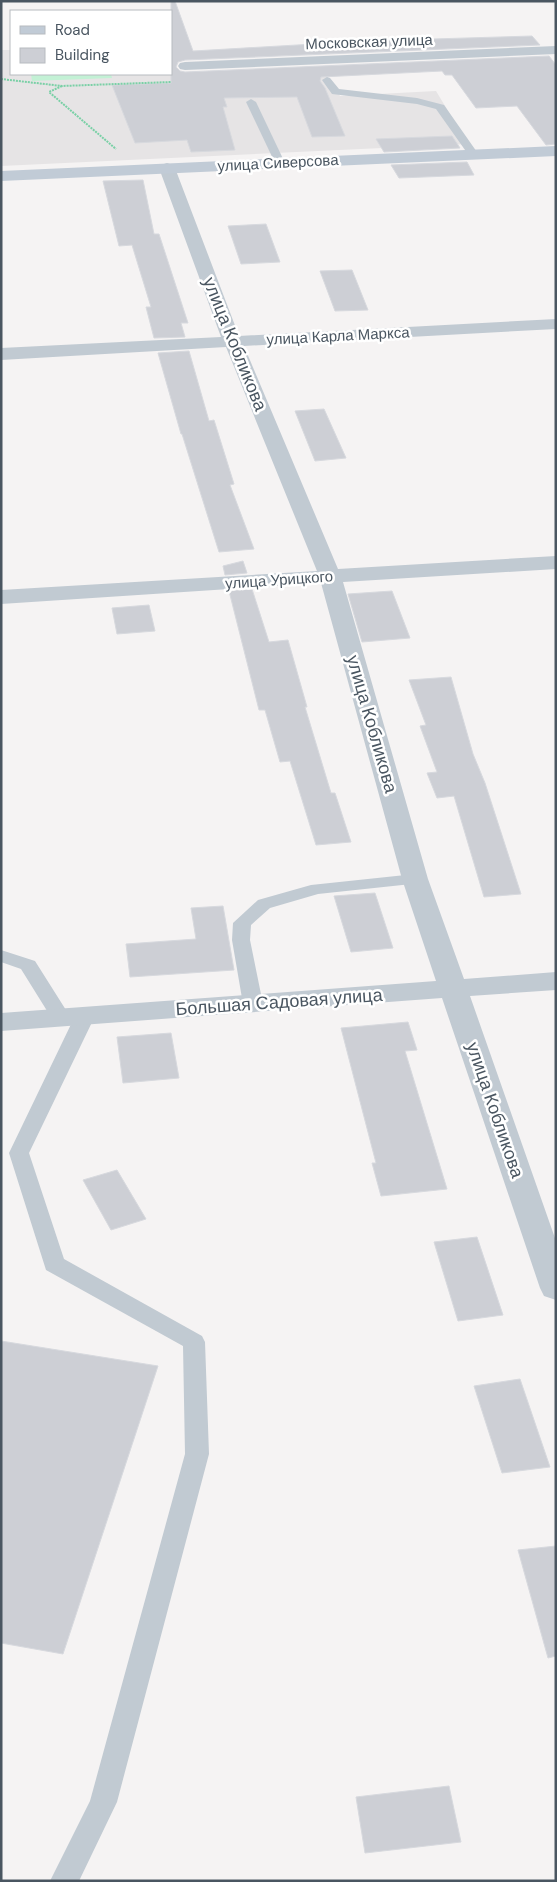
<svg xmlns="http://www.w3.org/2000/svg" width="557" height="1882" viewBox="0 0 557 1882" font-family="'DM Sans',sans-serif">
	<rect width="100%" height="100%" fill="#f5f3f3"/>
	<!-- education -->
	<path fill="#e6e4e5" d="M1 50H11V74H171L320 66 340 96 436 91 468 144 1 166Z"/>
	<!-- green -->
	<path fill="#c3f1d5" d="M31 74H111L112 78 32 81Z"/>
	<!-- building -->
	<g fill="#cdcfd5" stroke="#d7d9de">
		<path d="M171 1H175L193 51 366 41 532 36 540 45 185 60 178 62 176 67 180 71 185 72 549 56 556 65V144L546 145 517 106 476 108 452 75H445L442 71 321 77 320 81 325 88 345 136 312 137 297 97 224 98 227 107H223L235 150 191 152 187 140 135 143 112 85 171 83Z"/>
		<path d="M452 136 460 148 384 152 376 139Z"/>
		<path d="M467 162 474 175 399 178 391 165Z"/>
		<path d="M143 180 154 234H159L188 323H181L185 337 154 338 146 307H151L132 245 119 246 103 181Z"/>
		<path d="M266 224 280 262 241 264 228 226Z"/>
		<path d="M352 270 368 310 335 311 320 271Z"/>
		<path d="M189 351 209 421 214 420 234 484 230 485 254 549 219 552 182 434H181L158 353Z"/>
		<path d="M324 409 346 458 315 461 295 411Z"/>
		<path d="M243 561 247 573 225 575 223 566Z"/>
		<path d="M252 589 269 642 288 640 307 707H305L331 793H335L351 842 316 845 290 761 280 762 265 710H259L229 591Z"/>
		<path d="M392 591 410 638 362 642 348 594Z"/>
		<path d="M149 605 155 631 117 634 112 608Z"/>
		<path d="M451 677 473 754 485 783 521 894 484 897 454 796 437 798 427 773 437 772 420 726 426 725 409 680Z"/>
		<path d="M375 893 393 948 351 952 334 896Z"/>
		<path d="M223 906 234 970 130 977 126 944 196 939 191 908Z"/>
		<path d="M408 1022 417 1050 405 1051 447 1189 381 1196 372 1163H376L341 1028Z"/>
		<path d="M171 1033 179 1078 123 1083 117 1037Z"/>
		<path d="M117 1170 146 1219 111 1230 83 1180Z"/>
		<path d="M477 1237 503 1315 458 1321 434 1242Z"/>
		<path d="M1 1341 158 1366 63 1654 1 1643Z"/>
		<path d="M520 1379 550 1467 502 1473 474 1386Z"/>
		<path d="M556 1546V1656L548 1658 518 1550Z"/>
		<path d="M449 1786 461 1842 365 1853 356 1797Z"/>
	</g>
	<g fill="none" stroke-linecap="round" stroke-linejoin="round">
		<!-- path -->
		<g stroke="#7ad0a6" stroke-width="2" stroke-dasharray="2 1" stroke-linecap="butt">
			<path d="M1 79 62 86 171 82"/>
			<path d="M62 86 49 92 116 149"/>
		</g>
		<!-- lane -->
		<g fill="#c1cad2" fill-rule="evenodd">
			<path d="M327 77 330 78 339 89 417 98 444 105 479 155 478 157H470L436 109 417 104 332 94 322 80Z"/>
			<path d="M251 99 256 102 285 163 284 165 280 166 275 163 246 102Z"/>
			<path d="M415 874 421 875 424 879 421 883 318 894 270 908 251 925 250 940 263 1004 260 1008 253 1010 246 1008 243 1004 232 940 233 923 258 900 311 885Z"/>
			<path d="M1 950 35 961 71 1018 68 1022 61 1024 54 1022 21 969 1 962Z"/>
			<path d="M85 1010 92 1012 95 1016 29 1153 64 1259 202 1336 205 1342 209 1454 117 1802 79 1881H50L90 1801 185 1454 183 1346 46 1270 9 1153 75 1016 78 1012Z"/>
		</g>
		<!-- street -->
		<g fill="#c1cad2" fill-rule="evenodd">
			<path d="M556 46V54L185 70 180 69 178 66 180 63 185 62Z"/>
			<path d="M167 163 173 165 175 168 239 336 556 319V329L244 346 338 569 556 556V569L343 582 428 879 464 979 556 972V990L470 996 556 1241V1300L544 1296 540 1288 442 998 1 1031V1013L436 981 402 879 321 583 1 604V590L317 571 226 347 1 360V348L221 337 159 168 161 165Z"/>
		</g>
		<!-- secondary -->
		<path fill="#c1cbd6" fill-rule="evenodd" d="M556 146V156L1 181V171Z"/>
	</g>
	<g text-anchor="middle" dominant-baseline="central" stroke-width="5" stroke-linejoin="round" paint-order="stroke">
		<!-- far-street labels -->
		<g font-size="15" fill="#4a5661" stroke="#fff">
			<text transform="translate(369 42) rotate(-2)">Московская улица</text>
			<text transform="translate(278 163) rotate(-3)">улица Сиверсова</text>
			<text transform="translate(338 336) rotate(-3)">улица Карла Маркса</text>
			<text transform="translate(279 580) rotate(-4)">улица Урицкого</text>
		</g>
		<!-- street labels -->
		<g font-size="18" fill="#4a5661" stroke="#fff">
			<text transform="translate(235 344) rotate(68)">улица Кобликова</text>
			<text transform="translate(372 724) rotate(74)">улица Кобликова</text>
			<text transform="translate(279 1002) rotate(-4)">Большая Садовая улица</text>
			<text transform="translate(495 1110) rotate(71)">улица Кобликова</text>
		</g>
	</g>
	<!-- border -->
	<rect width="557" height="1882" fill="none" stroke="#4a5661" stroke-width="5"/>
	<!-- legend -->
	<rect x="10" y="10" width="162" height="65" fill="#ffffff" stroke="#b7bbc0"/>
	<rect x="20" y="26" width="25" height="8" fill="#c1cbd6" stroke="#b7bbc0"/>
	<text x="55" y="35" font-size="15" fill="#4a5661">Road</text>
	<rect x="20" y="48" width="25" height="15" fill="#cdcfd5" stroke="#b7bbc0"/>
	<text x="55" y="60" font-size="15" fill="#4a5661">Building</text>
</svg>
